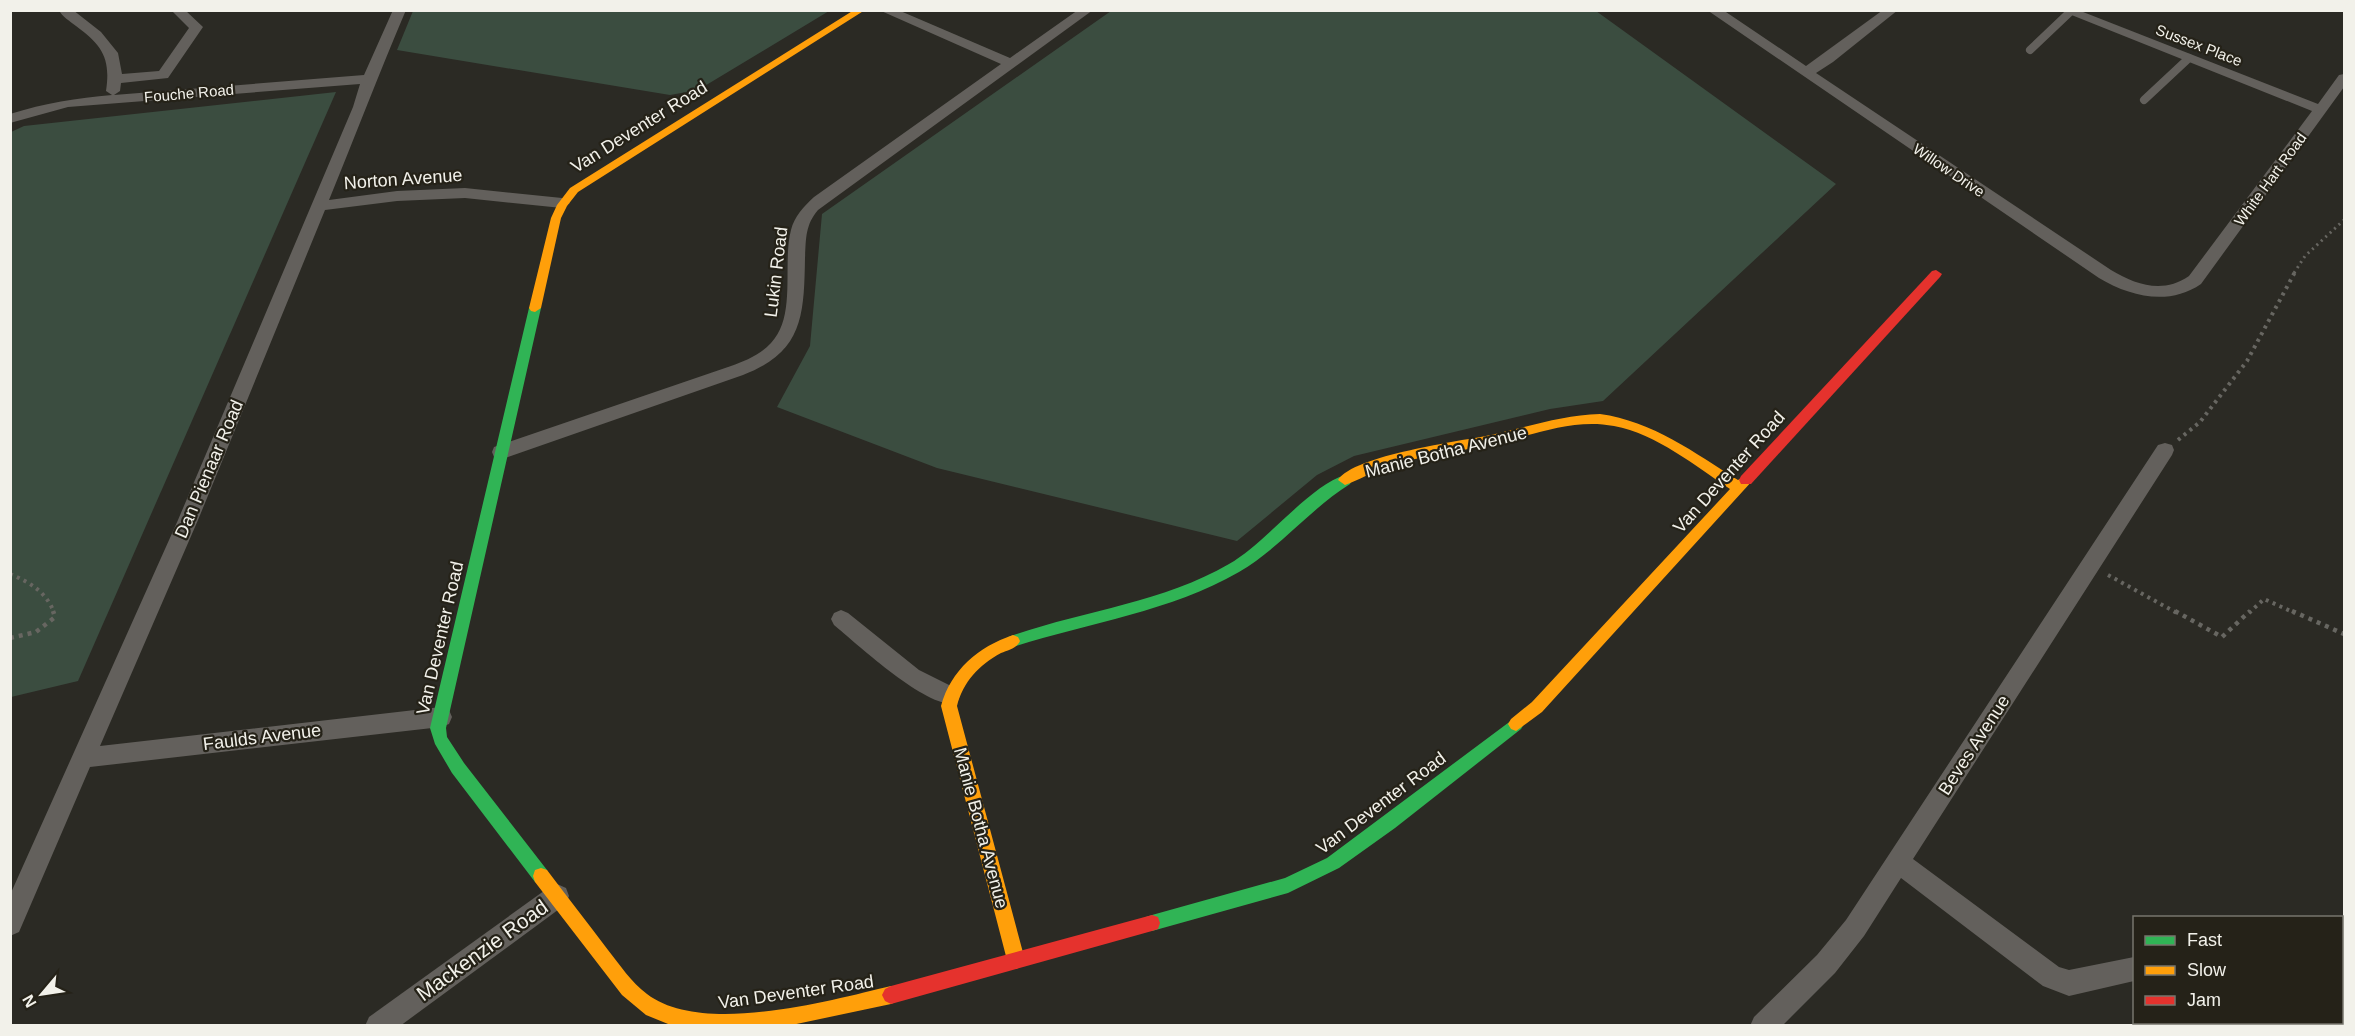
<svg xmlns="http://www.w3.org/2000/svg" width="2355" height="1036" viewBox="0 0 2355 1036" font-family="Helvetica,sans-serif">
	<rect width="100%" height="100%" fill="#2b2a24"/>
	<!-- green -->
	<g fill="#3b4d40">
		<path d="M413 11V10L829 11 698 90 670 95 397 50Z"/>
		<path d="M1111 11H1596L1836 184 1603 401 1550 409 1354 456 1317 475 1237 541 937 468 777 407 810 346 822 214Z"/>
		<path d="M336 92 78 681 11 697V132L24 126Z"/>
	</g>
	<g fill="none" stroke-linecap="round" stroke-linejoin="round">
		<!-- path-far2 -->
		<path stroke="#676661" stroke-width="3" stroke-dasharray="2 4" stroke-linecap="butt" d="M2294 273 2305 256 2344 220"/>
		<!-- path-far1 -->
		<g stroke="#676661" stroke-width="4" stroke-dasharray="3 4.5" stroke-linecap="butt">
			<path d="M2178 440 2200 422 2247 361 2295 272"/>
			<path d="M10 574C29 582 47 592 54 613"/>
			<path d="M2108 575 2177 613"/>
			<path d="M2249 613 2264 599 2295 613"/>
		</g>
		<!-- path -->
		<g stroke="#676661" stroke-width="4.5" stroke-dasharray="4 5" stroke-linecap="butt">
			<path d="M2175 611 2222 637 2250 611"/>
			<path d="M2292 611 2344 634"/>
			<path d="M10 638 36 632 55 617 53 611"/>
		</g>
		<!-- lane -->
		<g stroke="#63605c" stroke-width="8">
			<path d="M2030 50 2070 12"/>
			<path d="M2144 100 2189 58"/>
		</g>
		<!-- street -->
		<g fill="#63605c" fill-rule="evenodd">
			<path d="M59 10H73L101 32 118 53 122 74 159 71 189 28 171 10H185L203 27 168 78 121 83 120 91 114 95 364 75 393 10H406C379 73 355 137 329 200L397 191 465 188 562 198 570 203 562 208 465 198 397 201 325 210 198 520 100 746 441 707 449 710 452 717 449 724 441 727 90 767 19 932 10 936V895L178 520 353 107 360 84 68 107 10 123V114C45 103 77 98 112 95L106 91C111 58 102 45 76 26 70 21 62 17 59 10Z"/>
			<path d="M879 10H898L1010 58 1078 10H1093L818 210C805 225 806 240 805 258 804 316 803 352 743 375L508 457 501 459 494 457 492 452 494 447 731 366C745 361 760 355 771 343 797 316 782 264 791 230 794 217 804 206 814 197L1001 64Z"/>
			<path d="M1707 10H1723L1806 66 1883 10H1898L1833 62 1816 73 2111 270C2136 285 2163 294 2189 276L2312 111 2059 10H2078L2318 104 2339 75 2344 74V87L2201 284C2169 306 2131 297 2099 278Z"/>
			<path d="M2165 443 2172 445 2174 450 2172 455 1913 859 2059 967 2069 970 2134 957V981L2069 996 2043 986 1901 878 1864 936 1835 973 1782 1026H1750L1754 1017 1817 955 1846 920 2158 445Z"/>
			<path d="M841 610 848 613 919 670 957 689 960 696 957 703C930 712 856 643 834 625L831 619 834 613Z"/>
			<path d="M557 884 566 888 569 896 566 904 400 1026H365L369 1017 548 888Z"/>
			<path d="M2226 1022H2253L2255 1026H2228Z"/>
		</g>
		<!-- fast -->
		<g fill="#30b455" fill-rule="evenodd">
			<path d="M535 304 541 308 446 728 447 737 464 763 547 870 549 876 547 882 541 884 535 882 452 773 435 744 430 728 529 308Z"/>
			<path d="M1345 475 1350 476 1352 480 1350 484C1310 509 1280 548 1239 572 1170 612 1087 623 1013 647L1008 645 1006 641 1008 637C1081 611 1162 603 1229 564 1266 543 1309 486 1345 475Z"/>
			<path d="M1516 717 1521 719 1524 724 1521 729 1395 828 1339 868 1288 893 1152 931 1146 929 1144 923 1146 917 1152 915 1285 878 1327 858Z"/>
		</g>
		<!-- slow -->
		<g fill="#ff9f0a" fill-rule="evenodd">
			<path d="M854 10H865L578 192 567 206 561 218 541 308 535 312 531 311 529 308 551 218 557 205 570 188Z"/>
			<path d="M1600 414C1652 421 1695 453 1738 480L1746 475 1753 480 1542 712 1516 731 1511 729 1508 724 1511 719 1532 702 1730 489C1695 466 1657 434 1614 426 1573 418 1533 435 1494 444 1458 452 1421 455 1387 467 1372 472 1359 480 1345 485L1338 480C1354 455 1461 441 1491 435 1528 427 1562 415 1600 414Z"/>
			<path d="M1013 635 1018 637 1020 641C1017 648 1008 650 1001 653 979 665 963 682 957 706L1025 960 1022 966 1016 969 1010 966 1007 960 941 706C951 670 978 647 1013 635Z"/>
			<path d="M541 868 547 870C567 897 588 923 608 950 620 965 631 982 647 994 702 1036 828 1001 891 986L897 989 900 995 897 1001 891 1004 787 1026H673L646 1015 622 995 535 882 533 876 535 870Z"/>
		</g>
		<!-- jam -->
		<g fill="#e5322d" fill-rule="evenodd">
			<path d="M1936 270 1942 274 1940 277 1751 484H1741L1739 480 1741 476 1932 271Z"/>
			<path d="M1152 915 1158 917 1160 923 1158 929 1152 931 891 1004 885 1001 882 995 885 989 891 986Z"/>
		</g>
	</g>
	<g text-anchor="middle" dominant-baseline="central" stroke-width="4.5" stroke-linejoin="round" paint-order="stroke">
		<!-- far-street labels -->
		<g font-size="15" fill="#f2f1ea" stroke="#252218">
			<text transform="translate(2199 45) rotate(21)">Sussex Place</text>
			<text transform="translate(189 93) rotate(-5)">Fouche Road</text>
			<text transform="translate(1949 170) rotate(34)">Willow Drive</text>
			<text transform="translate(2270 179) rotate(-54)">White Hart Road</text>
		</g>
		<!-- street labels -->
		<g font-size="18" fill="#f2f1ea" stroke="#252218">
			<text transform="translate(639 127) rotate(-32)">Van Deventer Road</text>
			<text transform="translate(403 179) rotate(-4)">Norton Avenue</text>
			<text transform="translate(776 272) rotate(-83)">Lukin Road</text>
			<text transform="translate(1446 452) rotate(-14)">Manie Botha Avenue</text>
			<text transform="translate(209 469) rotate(-67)">Dan Pienaar Road</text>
			<text transform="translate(1729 472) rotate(-48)">Van Deventer Road</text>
			<text transform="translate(440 638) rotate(-77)">Van Deventer Road</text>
			<text transform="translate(262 737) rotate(-7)">Faulds Avenue</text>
			<text transform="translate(1974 745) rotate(-57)">Beves Avenue</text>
			<text transform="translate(1381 803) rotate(-37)">Van Deventer Road</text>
			<text transform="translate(981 828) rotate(75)">Manie Botha Avenue</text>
			<text transform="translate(796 992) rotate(-8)">Van Deventer Road</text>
		</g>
		<!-- near-street labels -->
		<g font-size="21" fill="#f2f1ea" stroke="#252218">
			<text transform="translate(482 950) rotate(-36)">Mackenzie Road</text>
		</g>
	</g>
	<!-- border -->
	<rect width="2355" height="1036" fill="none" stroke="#f2f1ea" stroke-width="24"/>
	<!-- legend -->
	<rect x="2133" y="916" width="210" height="108" fill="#252218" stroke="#77756c" stroke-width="1.5"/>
	<rect x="2145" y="936" width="30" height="9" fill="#30b455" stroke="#77756c" stroke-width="1.5"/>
	<text x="2187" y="946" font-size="18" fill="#f2f1ea">Fast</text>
	<rect x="2145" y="966" width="30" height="9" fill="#ff9f0a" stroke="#77756c" stroke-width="1.5"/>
	<text x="2187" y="976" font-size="18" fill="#f2f1ea">Slow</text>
	<rect x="2145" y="996" width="30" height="9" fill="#e5322d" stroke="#77756c" stroke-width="1.5"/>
	<text x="2187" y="1006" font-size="18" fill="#f2f1ea">Jam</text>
	<!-- north arrow -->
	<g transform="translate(42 994) rotate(241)" stroke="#252218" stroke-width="4.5" paint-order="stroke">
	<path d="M0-4.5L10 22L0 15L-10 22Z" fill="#f2f1ea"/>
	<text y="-9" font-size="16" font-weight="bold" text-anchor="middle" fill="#f2f1ea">N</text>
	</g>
</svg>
